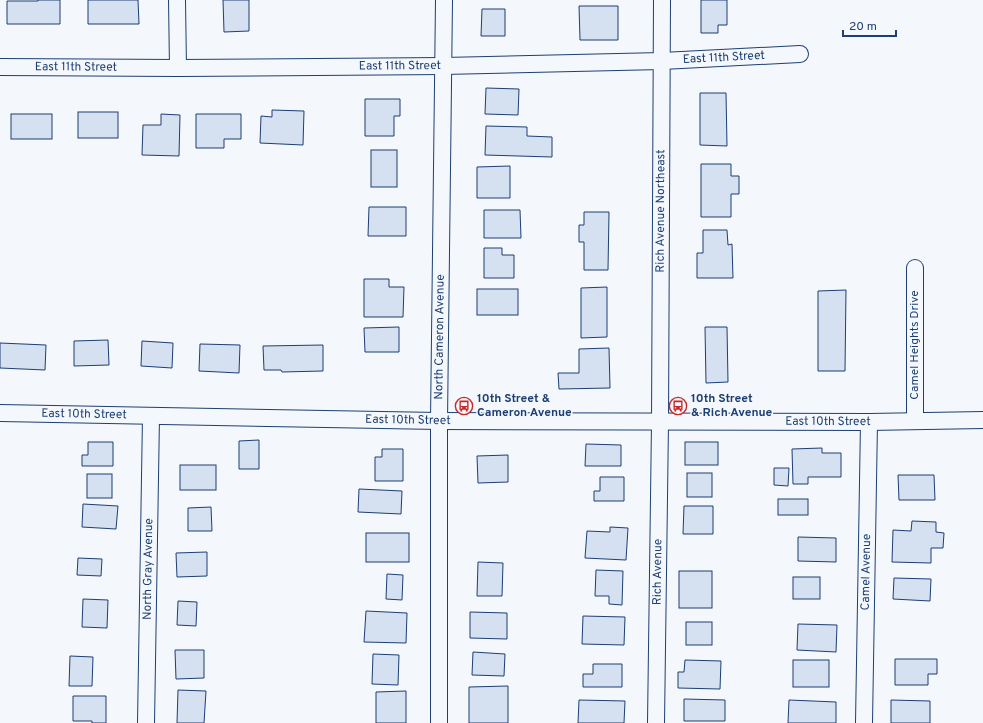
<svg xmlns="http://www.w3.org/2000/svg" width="983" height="723" viewBox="0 0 983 723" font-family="Overpass,sans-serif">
	<rect width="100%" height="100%" fill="#f4f7fb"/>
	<!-- building -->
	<g fill="#d5e0f0" stroke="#1d3f73">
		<path d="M38 0H60V24H7V1H38Z"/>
		<path d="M88 0H138L139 24H88Z"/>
		<path d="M223 0H249V31L224 32Z"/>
		<path d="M701 0H727V25H718V33H701Z"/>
		<path d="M579 6H618V40H580Z"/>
		<path d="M482 9H505V36H481Z"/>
		<path d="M486 88 519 89 518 115 485 114Z"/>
		<path d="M700 93H726L727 146 700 145Z"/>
		<path d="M365 99H400V116H394V136H365Z"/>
		<path d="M272 110 304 111 303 145 260 143 261 116 272 117Z"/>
		<rect x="78" y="112" width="40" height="26"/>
		<rect x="11" y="114" width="41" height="25"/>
		<path d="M161 114 180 115 179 156 142 155 143 125H161Z"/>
		<path d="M196 114H241V139H224V148H196Z"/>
		<path d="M486 126 527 127V136L552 137V157L485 155Z"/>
		<rect x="371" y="150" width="26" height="37"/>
		<path d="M701 164H731V176H739V194H731V217H701Z"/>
		<path d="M510 166V198H477V167Z"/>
		<path d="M369 207H406V236H368Z"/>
		<path d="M484 210H520L521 238H484Z"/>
		<path d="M584 212H609L608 270H584V242H579V225H584Z"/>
		<path d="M703 230H727L728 245 732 244 733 278H697V253H703Z"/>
		<path d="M484 248H502V255H514V278H484Z"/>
		<path d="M364 279H389V287H404L403 317H364Z"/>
		<path d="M607 287V337L581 338V288Z"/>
		<rect x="477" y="289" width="41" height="26"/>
		<path d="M846 290 845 371H818V291Z"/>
		<path d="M399 327V352H365L364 328Z"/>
		<path d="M705 327H727L728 382 706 383Z"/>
		<path d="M108 340 109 365 74 366V341Z"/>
		<path d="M142 341 173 343 172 368 141 366Z"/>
		<path d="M0 343 46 345 45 370 0 368Z"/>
		<path d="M200 344 240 345 239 373 199 371Z"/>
		<path d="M323 345V371L282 372 281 370H264L263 346Z"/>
		<path d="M609 348 610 388 559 389 558 373H579V349Z"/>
		<path d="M259 440V469H239V441Z"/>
		<path d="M88 442H113V466H82V455H88Z"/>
		<rect x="685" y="442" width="33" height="23"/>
		<path d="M586 444 621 445V466H585Z"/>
		<path d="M822 448V453H841V477H808V484H793L792 449Z"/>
		<path d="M382 449H403V481H375V457H382Z"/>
		<path d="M508 455V482L478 483 477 456Z"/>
		<rect x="180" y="465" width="36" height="25"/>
		<path d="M774 468H789L788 486 774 485Z"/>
		<rect x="687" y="473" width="25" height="24"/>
		<rect x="87" y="474" width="25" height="24"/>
		<path d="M898 475H934L935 500H899Z"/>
		<path d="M600 477H624V501H594V491H600Z"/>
		<path d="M359 489 402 491 401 514 358 512Z"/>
		<rect x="778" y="499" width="30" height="16"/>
		<path d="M83 504 118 506 116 529 82 527Z"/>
		<path d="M684 506H713V534H683Z"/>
		<path d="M211 507 212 531H188V508Z"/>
		<path d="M912 521 936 522V532L944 533 943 548H931V563L892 562 893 530 911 531Z"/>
		<path d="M610 527 628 528 626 560 585 558 587 531 610 532Z"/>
		<rect x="366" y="533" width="43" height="29"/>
		<path d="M798 537 836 538V562L798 561Z"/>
		<path d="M207 552V576L177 577 176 553Z"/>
		<path d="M78 558 102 559 101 576 77 575Z"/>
		<path d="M478 562 503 563 502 596H477Z"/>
		<path d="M596 570 623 571 622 605 609 604V596H595Z"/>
		<rect x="679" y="571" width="33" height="37"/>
		<path d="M387 574 403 575 402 600 386 599Z"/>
		<rect x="793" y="577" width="27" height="22"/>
		<path d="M894 578 931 579 930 601 893 599Z"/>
		<path d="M83 599 108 600 107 628 82 627Z"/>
		<path d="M178 601 197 602 196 626 177 625Z"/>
		<path d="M366 611 407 613 406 643 364 642Z"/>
		<path d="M470 612 507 613V639L470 638Z"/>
		<path d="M583 616 625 617 624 645 582 644Z"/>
		<rect x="686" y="622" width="26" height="23"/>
		<path d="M798 624 837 625 836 652 797 650Z"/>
		<path d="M175 650H204V678L176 679Z"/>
		<path d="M473 652 505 654 504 676 472 675Z"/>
		<path d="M373 654 399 655 398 685 372 684Z"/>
		<path d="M70 656 93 657 92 686H69Z"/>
		<path d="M895 659H937V674H928V685H895Z"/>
		<path d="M685 660 721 661 720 689 678 688V672H684Z"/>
		<rect x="793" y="660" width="36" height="27"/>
		<path d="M593 664H622V687H583V674H593Z"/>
		<path d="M508 686V723H469V687Z"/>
		<path d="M178 690 206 691 204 723H177Z"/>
		<path d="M406 691V723H376V692Z"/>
		<path d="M73 696H106V723H92V721H73Z"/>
		<path d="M684 699 725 700V721H684Z"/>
		<path d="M579 700 625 701 624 723H578Z"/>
		<path d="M789 700 836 702V723H788Z"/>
		<path d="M891 700 930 701V723H891Z"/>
	</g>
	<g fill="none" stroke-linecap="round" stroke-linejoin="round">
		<defs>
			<g id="street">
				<path d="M177 0 178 68"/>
				<path id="s1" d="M0 67 178 68 443 66 662 61 800 54"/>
				<path id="s2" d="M0 413 439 421 869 422 983 420"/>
				<path d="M915 421V268"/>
				<path id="s3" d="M146 723 151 416"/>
				<path id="s4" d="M439 723V421L444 0"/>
				<path id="s5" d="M656 723 660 422 662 0"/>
				<path id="s6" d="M864 723 869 422"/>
			</g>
		</defs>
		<!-- street casing -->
		<use href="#street" stroke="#1d3f73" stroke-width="18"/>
		<!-- street -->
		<use href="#street" stroke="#f4f7fb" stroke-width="16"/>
	</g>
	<!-- icons -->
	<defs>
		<symbol id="bus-ring" viewBox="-11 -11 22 22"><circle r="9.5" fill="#f4f7fb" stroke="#c62828" stroke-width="1.5"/><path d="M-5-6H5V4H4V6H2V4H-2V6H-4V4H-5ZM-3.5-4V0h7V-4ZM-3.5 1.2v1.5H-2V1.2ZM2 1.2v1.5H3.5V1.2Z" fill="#c62828"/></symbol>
	</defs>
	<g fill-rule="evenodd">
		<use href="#bus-ring" x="454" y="396" width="20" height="20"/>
		<use href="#bus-ring" x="668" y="396" width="20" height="20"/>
	</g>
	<g text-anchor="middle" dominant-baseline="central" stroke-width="3" stroke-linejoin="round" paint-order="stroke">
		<!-- street labels -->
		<g font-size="12" fill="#1d3f73" stroke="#f4f7fb">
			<text stroke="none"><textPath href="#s1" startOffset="724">East 11th Street</textPath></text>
			<text stroke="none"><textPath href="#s1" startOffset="400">East 11th Street</textPath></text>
			<text stroke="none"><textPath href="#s1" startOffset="76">East 11th Street</textPath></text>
			<text stroke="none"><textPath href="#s5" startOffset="512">Rich Avenue Northeast</textPath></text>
			<text stroke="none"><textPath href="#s4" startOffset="386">North Cameron Avenue</textPath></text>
			<text transform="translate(915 345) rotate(-90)">Camel Heights Drive</text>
			<text stroke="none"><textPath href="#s2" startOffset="84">East 10th Street</textPath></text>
			<text stroke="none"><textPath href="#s2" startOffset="408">East 10th Street</textPath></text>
			<text stroke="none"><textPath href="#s2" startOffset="828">East 10th Street</textPath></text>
			<text stroke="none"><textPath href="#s3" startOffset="154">North Gray Avenue</textPath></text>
			<text stroke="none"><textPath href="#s5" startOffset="151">Rich Avenue</textPath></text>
			<text stroke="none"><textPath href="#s6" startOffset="151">Camel Avenue</textPath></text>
		</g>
		<!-- poi labels -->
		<g font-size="12" font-weight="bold" fill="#1d3f73" stroke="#f4f7fb" text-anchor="start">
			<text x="477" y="399">10th Street &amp;<tspan x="477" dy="14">Cameron Avenue</tspan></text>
			<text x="691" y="399">10th Street<tspan x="691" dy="14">&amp; Rich Avenue</tspan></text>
		</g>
	</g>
	<!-- scale -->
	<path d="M843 30v6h53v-6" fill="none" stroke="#1d3f73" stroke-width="2"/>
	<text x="849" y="30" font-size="12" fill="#1d3f73" stroke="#f4f7fb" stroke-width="3" paint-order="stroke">20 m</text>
</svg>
